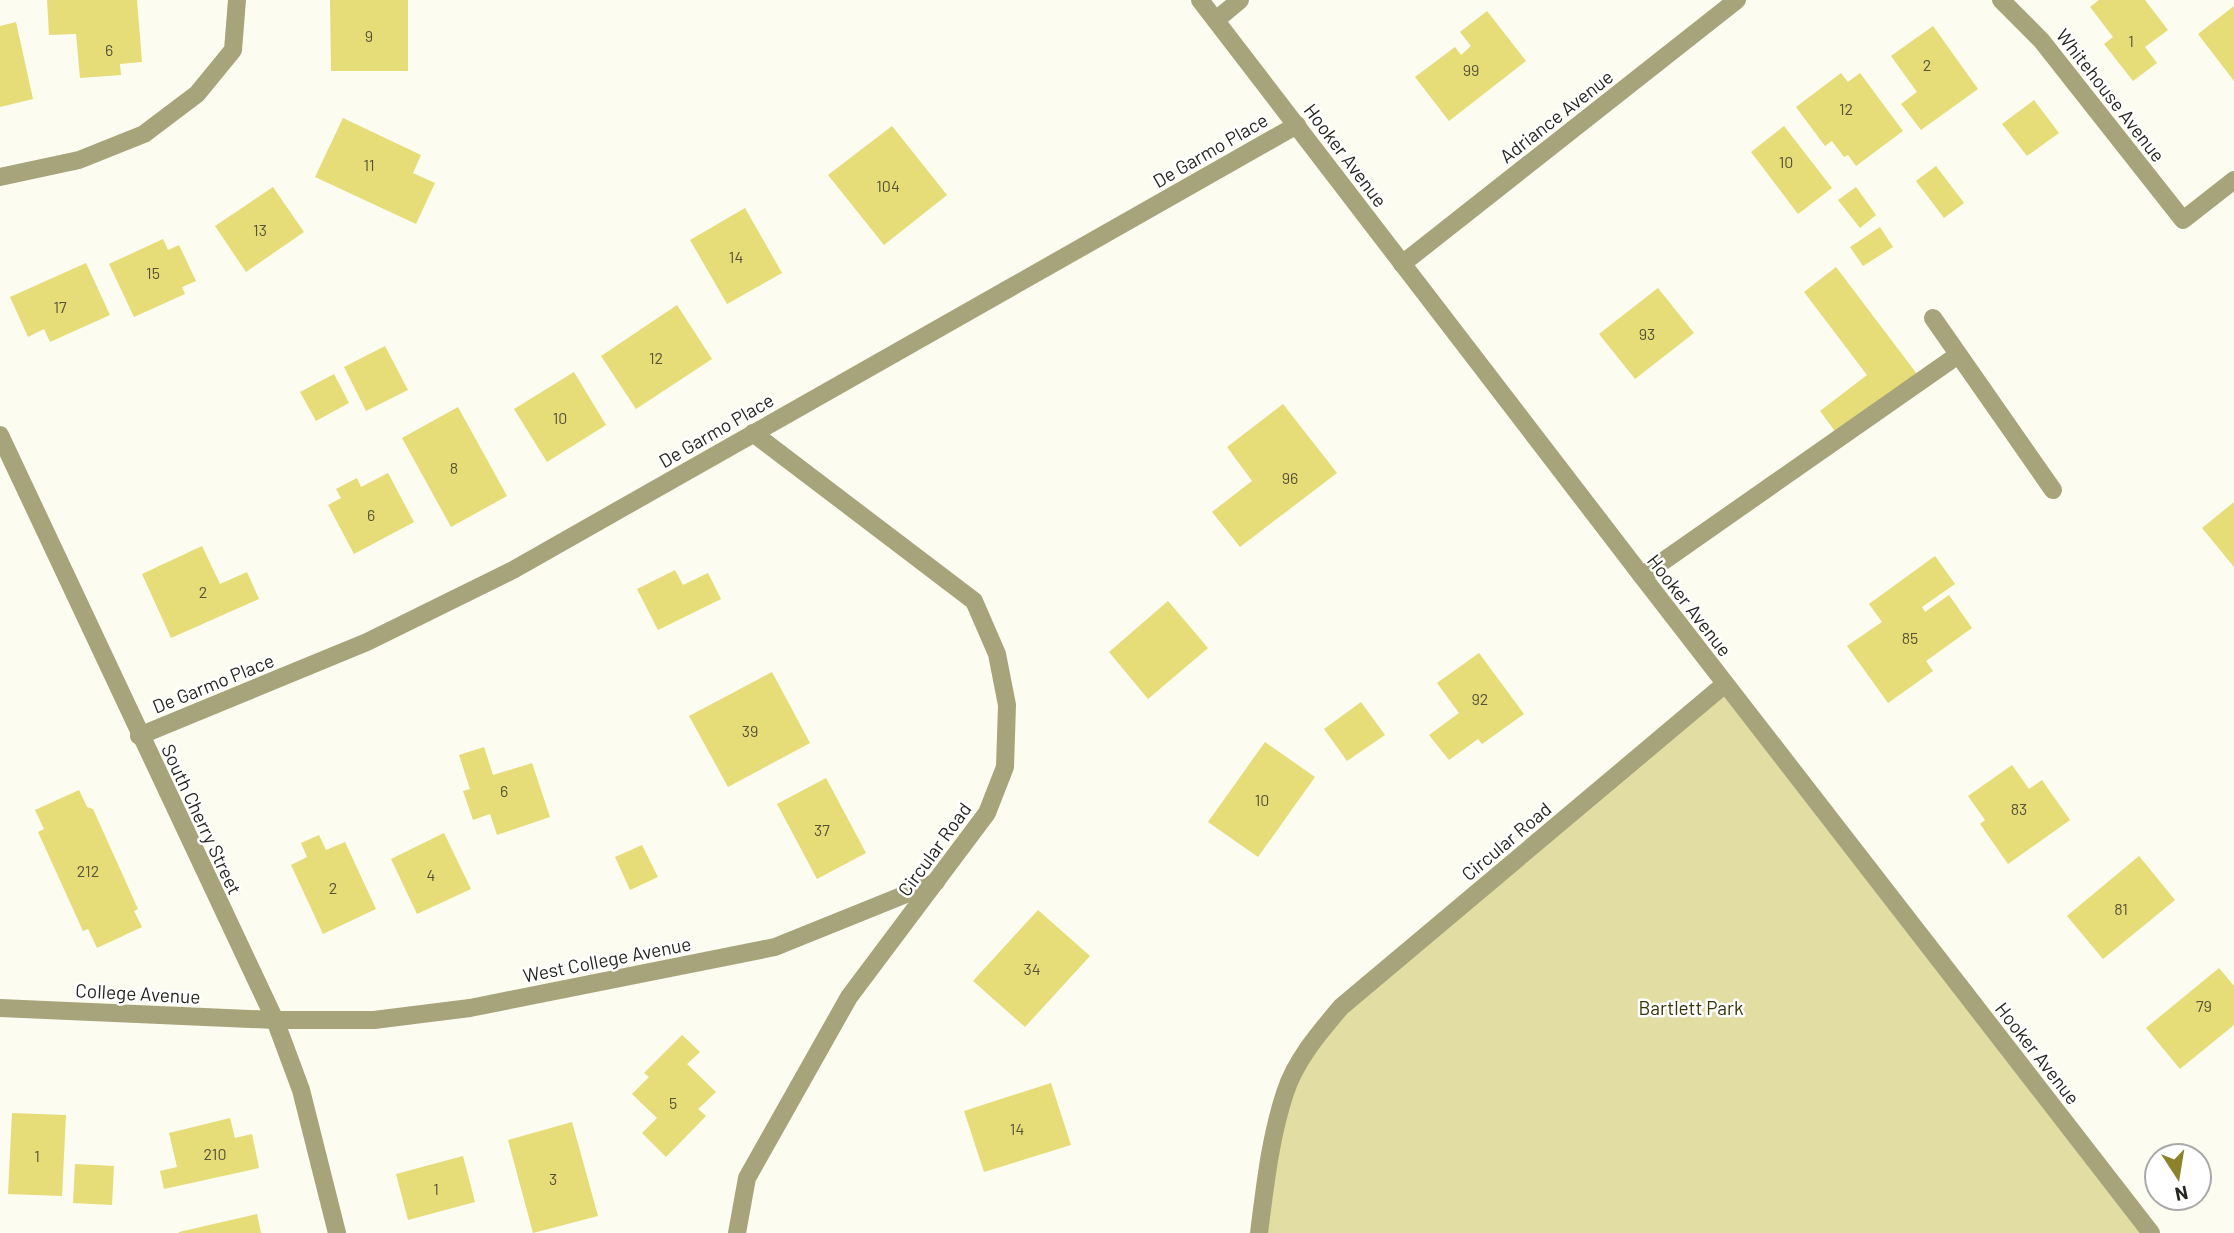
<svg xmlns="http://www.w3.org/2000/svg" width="2234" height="1233" viewBox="0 0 2234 1233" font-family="Barlow,sans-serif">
	<rect width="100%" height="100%" fill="#fdfcf0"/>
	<!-- green -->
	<path fill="#e2dda3" d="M1725 684 2151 1233H1257L1299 1065 1341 1007Z"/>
	<!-- building -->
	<g fill="#e6dc78">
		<path d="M47 0H137L142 62 120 64 121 75 80 78 76 34 49 35Z"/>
		<path d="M330 0H408V71H331Z"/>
		<path d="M2099 0H2145L2168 30 2145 47 2157 63 2133 81 2104 44 2113 37 2090 7Z"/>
		<path d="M2234 6V81L2198 34Z"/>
		<path d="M1487 11 1526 61 1449 121 1415 77 1455 47 1461 55 1471 46 1460 32Z"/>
		<path d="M16 22 33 99 0 107V26Z"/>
		<path d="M1933 26 1978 89 1921 130 1901 104 1917 92 1891 56Z"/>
		<path d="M1841 73 1848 82 1860 73 1903 131 1856 166 1848 155 1844 157 1832 141 1825 146 1796 107Z"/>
		<path d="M2034 100 2059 133 2027 156 2002 124Z"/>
		<path d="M343 118 421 155 413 173 435 183 416 224 315 177Z"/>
		<path d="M892 126 947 195 884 245 828 175Z"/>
		<path d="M1784 126 1832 188 1798 214 1751 152Z"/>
		<path d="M1936 166 1964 203 1944 218 1916 181Z"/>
		<path d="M273 187 304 232 246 272 215 226Z"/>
		<path d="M1856 187 1876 215 1860 228 1838 200Z"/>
		<path d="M745 208 782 273 727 304 690 240Z"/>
		<path d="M1880 227 1893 247 1863 266 1850 247Z"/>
		<path d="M163 239 168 250 179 245 196 281 182 287 185 294 134 317 109 264Z"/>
		<path d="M86 263 110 315 50 342 44 329 28 337 10 297Z"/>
		<path d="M1836 267 1917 374 1837 434 1820 411 1867 375 1804 292Z"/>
		<path d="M1658 288 1694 333 1635 379 1599 334Z"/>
		<path d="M677 305 712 359 636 409 601 356Z"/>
		<path d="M385 346 408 390 366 411 344 367Z"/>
		<path d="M574 372 606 425 547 462 514 409Z"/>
		<path d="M334 374 349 403 316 421 300 392Z"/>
		<path d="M1283 404 1337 473 1240 547 1212 512 1252 481 1227 447Z"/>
		<path d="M458 407 507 496 451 527 402 438Z"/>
		<path d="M388 473 414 522 354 554 328 505 341 498 336 489 357 478 361 487Z"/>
		<path d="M2234 502V567L2202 528Z"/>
		<path d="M202 546 220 584 247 572 259 599 171 638 142 574Z"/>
		<path d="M1935 556 1955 584 1922 607 1925 612 1949 595 1972 628 1926 661 1933 671 1888 703 1847 646 1882 622 1869 604Z"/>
		<path d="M675 570 683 585 708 573 721 599 658 630 637 589Z"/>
		<path d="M1168 601 1208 648 1148 699 1109 652Z"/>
		<path d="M1479 653 1524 714 1482 744 1478 739 1449 760 1429 735 1459 713 1437 683Z"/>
		<path d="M772 672 810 743 728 787 689 716Z"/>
		<path d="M1361 702 1385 735 1347 761 1324 729Z"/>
		<path d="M1265 742 1315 777 1258 857 1208 822Z"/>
		<path d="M484 747 493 775 532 763 550 817 497 835 490 814 473 820 463 791 470 789 459 755Z"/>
		<path d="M2012 765 2029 789 2042 780 2070 820 2008 864 1980 824 1985 820 1968 796Z"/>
		<path d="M826 778 866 853 817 879 777 804Z"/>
		<path d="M79 790 87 807 93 809 138 909 134 911 142 927 97 948 88 929 83 931 38 832 44 829 35 810Z"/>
		<path d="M444 833 471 889 417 914 391 859Z"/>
		<path d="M319 835 326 850 345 842 376 909 323 934 291 865 307 857 301 843Z"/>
		<path d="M642 845 658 877 630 890 615 857Z"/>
		<path d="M2139 856 2175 900 2103 959 2067 916Z"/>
		<path d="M1038 910 1090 956 1025 1027 973 981Z"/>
		<path d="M2219 968 2234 986V1025L2180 1069 2146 1028Z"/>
		<path d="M682 1035 700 1052 687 1064 716 1092 698 1109 706 1116 666 1157 642 1133 657 1118 632 1094 649 1077 644 1073Z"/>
		<path d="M1051 1083 1071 1145 984 1172 964 1111Z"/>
		<path d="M12 1113 66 1115 62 1196 8 1194Z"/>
		<path d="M230 1118 235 1138 252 1134 259 1168 164 1189 160 1171 177 1167 169 1133Z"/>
		<path d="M572 1122 598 1216 533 1233 508 1140Z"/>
		<path d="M463 1156 475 1202 408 1220 396 1174Z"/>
		<path d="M75 1164 114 1166 112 1205 73 1203Z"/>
		<path d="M257 1214 261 1233H179V1232Z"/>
	</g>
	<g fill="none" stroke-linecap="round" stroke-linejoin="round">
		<!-- minor -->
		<g stroke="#a7a47c" stroke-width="18">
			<path d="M1200 0 1642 576 2151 1233"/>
			<path d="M2001 0 2041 40 2183 220 2234 180"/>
			<path d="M1216 20 1240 0"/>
			<path d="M0 177 79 160 144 134 197 94 233 50 237 0"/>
			<path d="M1402 264 1737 0"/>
			<path d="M1933 318 2053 490"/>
			<path d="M0 435 275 1020 301 1090 337 1233"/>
			<path d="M1642 576 1958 355"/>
			<path d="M139 736 367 642 513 570 1297 125"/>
			<path d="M0 1008 275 1020H374L470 1008 775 947 936 882"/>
			<path d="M737 1233 747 1178 849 997 987 813 1005 767 1007 705 997 654 974 601 753 433"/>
			<path d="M1259 1233C1265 1187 1270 1138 1285 1093 1295 1061 1319 1033 1341 1007L1725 684"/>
		</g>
	</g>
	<g text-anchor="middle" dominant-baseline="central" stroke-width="5" stroke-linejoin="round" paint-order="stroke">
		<!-- number labels -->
		<g font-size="16" fill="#575438">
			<text x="369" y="35">9</text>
			<text x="2131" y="40">1</text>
			<text x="109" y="49">6</text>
			<text x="1927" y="64">2</text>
			<text x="1471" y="69">99</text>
			<text x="1846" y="108">12</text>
			<text x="1786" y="161">10</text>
			<text x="369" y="164">11</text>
			<text x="888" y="185">104</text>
			<text x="260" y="229">13</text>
			<text x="736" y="256">14</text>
			<text x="153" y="272">15</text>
			<text x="60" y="306">17</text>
			<text x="1647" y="333">93</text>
			<text x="656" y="357">12</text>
			<text x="560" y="417">10</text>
			<text x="454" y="467">8</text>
			<text x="1290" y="477">96</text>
			<text x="371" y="514">6</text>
			<text x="203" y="591">2</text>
			<text x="1910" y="637">85</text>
			<text x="1480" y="698">92</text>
			<text x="750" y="730">39</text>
			<text x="504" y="790">6</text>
			<text x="1262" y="799">10</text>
			<text x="2019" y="808">83</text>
			<text x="822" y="829">37</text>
			<text x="88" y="870">212</text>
			<text x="431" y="874">4</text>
			<text x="333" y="887">2</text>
			<text x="2121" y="908">81</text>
			<text x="1032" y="968">34</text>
			<text x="2204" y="1005">79</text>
			<text x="673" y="1102">5</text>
			<text x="1017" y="1128">14</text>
			<text x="215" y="1153">210</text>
			<text x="37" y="1155">1</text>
			<text x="553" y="1178">3</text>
			<text x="436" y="1188">1</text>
		</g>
		<!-- street labels -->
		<g font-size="19" fill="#272722" stroke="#fff">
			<text transform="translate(2111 95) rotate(52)">Whitehouse Avenue</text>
			<text transform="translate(1556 116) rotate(-38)">Adriance Avenue</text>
			<text transform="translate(1210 150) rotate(-30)">De Garmo Place</text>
			<text transform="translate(1346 155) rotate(53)">Hooker Avenue</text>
			<text transform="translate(716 430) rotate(-30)">De Garmo Place</text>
			<text transform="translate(1690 605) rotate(52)">Hooker Avenue</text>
			<text transform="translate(213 683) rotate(-22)">De Garmo Place</text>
			<text transform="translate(202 819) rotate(65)">South Cherry Street</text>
			<text transform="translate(1506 841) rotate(-40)">Circular Road</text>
			<text transform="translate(934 849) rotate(-54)">Circular Road</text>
			<text transform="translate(607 959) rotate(-11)">West College Avenue</text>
			<text transform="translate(138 993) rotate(3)">College Avenue</text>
			<text transform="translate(2038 1053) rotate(52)">Hooker Avenue</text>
		</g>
		<!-- park labels -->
		<g font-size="19" fill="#373306" stroke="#fff">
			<text x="1691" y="1007">Bartlett Park</text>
		</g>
	</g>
	<!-- north arrow -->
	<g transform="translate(2178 1177) rotate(168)"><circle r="33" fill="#ffffff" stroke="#a9a9a7" stroke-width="2"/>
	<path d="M0-5L12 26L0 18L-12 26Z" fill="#8b822a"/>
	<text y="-10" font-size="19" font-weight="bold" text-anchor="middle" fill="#272722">N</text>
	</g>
</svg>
